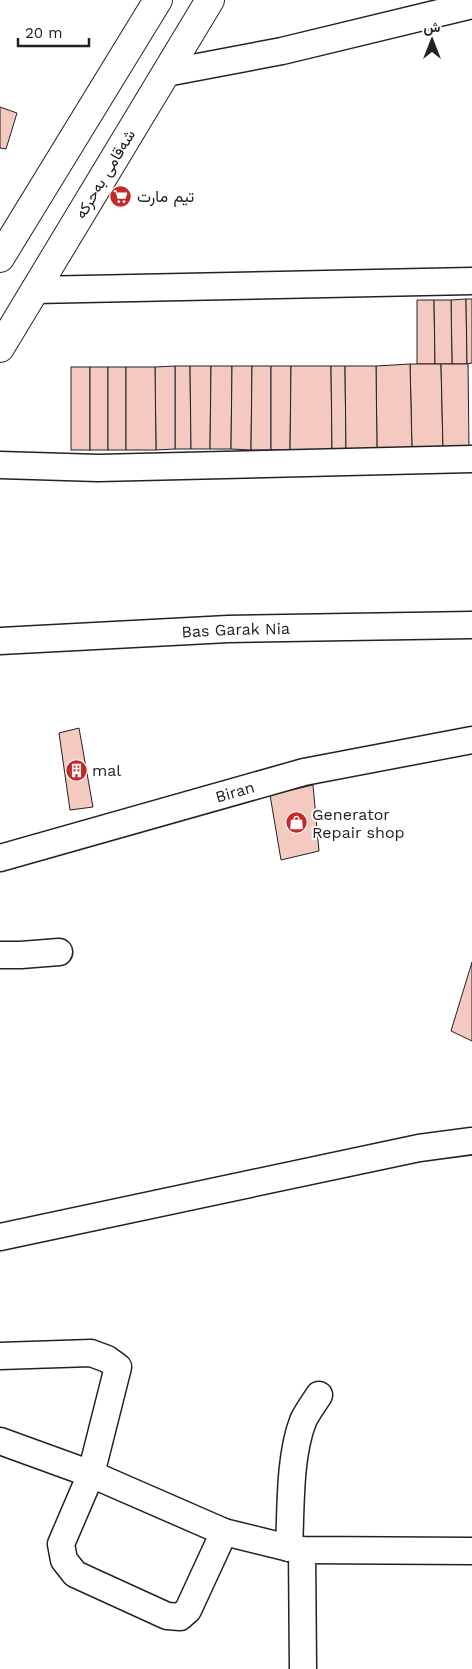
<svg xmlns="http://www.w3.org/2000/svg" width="472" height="1669" viewBox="0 0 472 1669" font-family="'Work Sans',Vazirmatn,sans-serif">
	<rect width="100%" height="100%" fill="#fff"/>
	<!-- building -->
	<g fill="#f3c9c0" stroke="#222">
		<path d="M0 107 17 113 6 149 0 148Z"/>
		<path d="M466 299 467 364H452L451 300Z"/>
		<path d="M466 299H472V363L467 364Z"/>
		<path d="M417 300H434L435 364H417Z"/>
		<path d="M434 300H451L452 364H435Z"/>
		<path d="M410 364H441L443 449 412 450Z"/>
		<path d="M410 364 412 450H377L376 366Z"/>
		<path d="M441 364H468L469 449H443Z"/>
		<path d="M175 366H190L191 449H175Z"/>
		<path d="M175 366V449L156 450 155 367Z"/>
		<path d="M190 366H211L210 449H191Z"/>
		<path d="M211 366H232L231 449H210Z"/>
		<path d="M232 366H252L251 450 231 449Z"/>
		<path d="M252 366H271V450H251Z"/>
		<path d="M271 366H291L290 450H271Z"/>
		<path d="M291 366H331L332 450H290Z"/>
		<path d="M331 366H345L346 450H332Z"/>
		<path d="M345 366H376L377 450H346Z"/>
		<rect x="71" y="367" width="19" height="83"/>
		<rect x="90" y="367" width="18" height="83"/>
		<rect x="108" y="367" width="18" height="83"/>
		<path d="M126 367H155L156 450H126Z"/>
		<path d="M79 728 93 807 70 810 59 733Z"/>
		<path d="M313 785 319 851 281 860 270 795Z"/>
		<path d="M472 962V1041L451 1031Z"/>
	</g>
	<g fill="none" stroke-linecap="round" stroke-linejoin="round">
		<defs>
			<g id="minor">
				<path d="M166 73 282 51 472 5"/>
				<path d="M35 290 472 281"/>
				<path d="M0 465 98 468 472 459"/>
				<path id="s1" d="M0 641 228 629 472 625"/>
				<path id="s2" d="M0 858 304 772 472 740"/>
				<path d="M0 955H21L59 952"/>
				<path d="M0 1237 419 1148 472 1141"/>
				<path d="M0 1356 91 1353 107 1359 118 1367 91 1474 61 1544 64 1560 75 1574 167 1616 180 1617 188 1610 224 1532"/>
				<path d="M0 1441 91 1474 224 1532 289 1548 302 1550 472 1551"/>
				<path d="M289 1548C291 1510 289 1457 303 1421 307 1412 314 1403 319 1395"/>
				<path d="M302 1550 303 1669"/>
			</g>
			<g id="major">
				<path d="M0 258 158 0"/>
				<path d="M0 348 210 0"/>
			</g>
		</defs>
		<!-- minor casing -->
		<use href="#minor" stroke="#222" stroke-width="29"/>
		<!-- major casing -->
		<use href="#major" stroke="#222" stroke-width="30"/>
		<!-- minor -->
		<use href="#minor" stroke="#fff" stroke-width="26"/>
		<!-- major -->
		<use href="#major" stroke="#fff" stroke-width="28"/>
	</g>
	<!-- icons -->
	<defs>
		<symbol id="supermarket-disc" viewBox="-11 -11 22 22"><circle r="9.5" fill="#c62828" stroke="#fff"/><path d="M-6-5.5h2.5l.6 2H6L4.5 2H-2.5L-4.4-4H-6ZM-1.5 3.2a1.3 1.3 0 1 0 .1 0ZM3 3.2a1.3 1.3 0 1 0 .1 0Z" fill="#fff"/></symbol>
		<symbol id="building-disc" viewBox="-11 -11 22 22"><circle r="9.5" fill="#c62828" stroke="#fff"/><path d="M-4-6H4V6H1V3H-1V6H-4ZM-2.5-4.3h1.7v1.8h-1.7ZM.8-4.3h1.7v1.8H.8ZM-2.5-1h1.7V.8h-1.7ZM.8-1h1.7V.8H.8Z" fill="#fff"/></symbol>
		<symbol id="shop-disc" viewBox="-11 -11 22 22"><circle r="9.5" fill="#c62828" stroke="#fff"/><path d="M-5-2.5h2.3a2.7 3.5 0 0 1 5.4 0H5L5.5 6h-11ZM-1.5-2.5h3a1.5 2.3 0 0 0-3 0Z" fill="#fff"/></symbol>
	</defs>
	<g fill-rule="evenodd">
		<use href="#supermarket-disc" x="108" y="184" width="25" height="25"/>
		<use href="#building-disc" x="64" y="758" width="25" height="25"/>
		<use href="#shop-disc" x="284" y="810" width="25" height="25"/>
	</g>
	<g text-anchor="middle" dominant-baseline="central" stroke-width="4" stroke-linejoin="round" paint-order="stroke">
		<!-- street labels -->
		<g font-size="16" fill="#222" stroke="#fff">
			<text transform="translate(105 174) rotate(-59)">شەقامی بەحرکە</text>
			<text stroke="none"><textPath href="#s1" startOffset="236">Bas Garak Nia</textPath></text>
			<text stroke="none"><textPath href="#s2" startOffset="244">Biran</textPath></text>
		</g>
		<!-- poi labels -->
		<g font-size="16" fill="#222" stroke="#fff" text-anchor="start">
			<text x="137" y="196">تيم مارت</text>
			<text x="92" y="770">mal</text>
			<text x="312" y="814">Generator<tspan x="312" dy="18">Repair shop</tspan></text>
		</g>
	</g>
	<!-- north arrow -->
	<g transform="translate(432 40)" stroke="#ffffff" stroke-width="4" paint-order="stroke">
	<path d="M0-4L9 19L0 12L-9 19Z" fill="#222222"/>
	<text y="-8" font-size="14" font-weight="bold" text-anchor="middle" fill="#222222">ش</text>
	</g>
	<!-- scale -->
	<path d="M18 38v8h71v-8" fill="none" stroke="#222222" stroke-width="2.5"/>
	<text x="25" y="38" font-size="15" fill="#222222" stroke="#ffffff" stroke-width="4" paint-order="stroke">20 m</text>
</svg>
